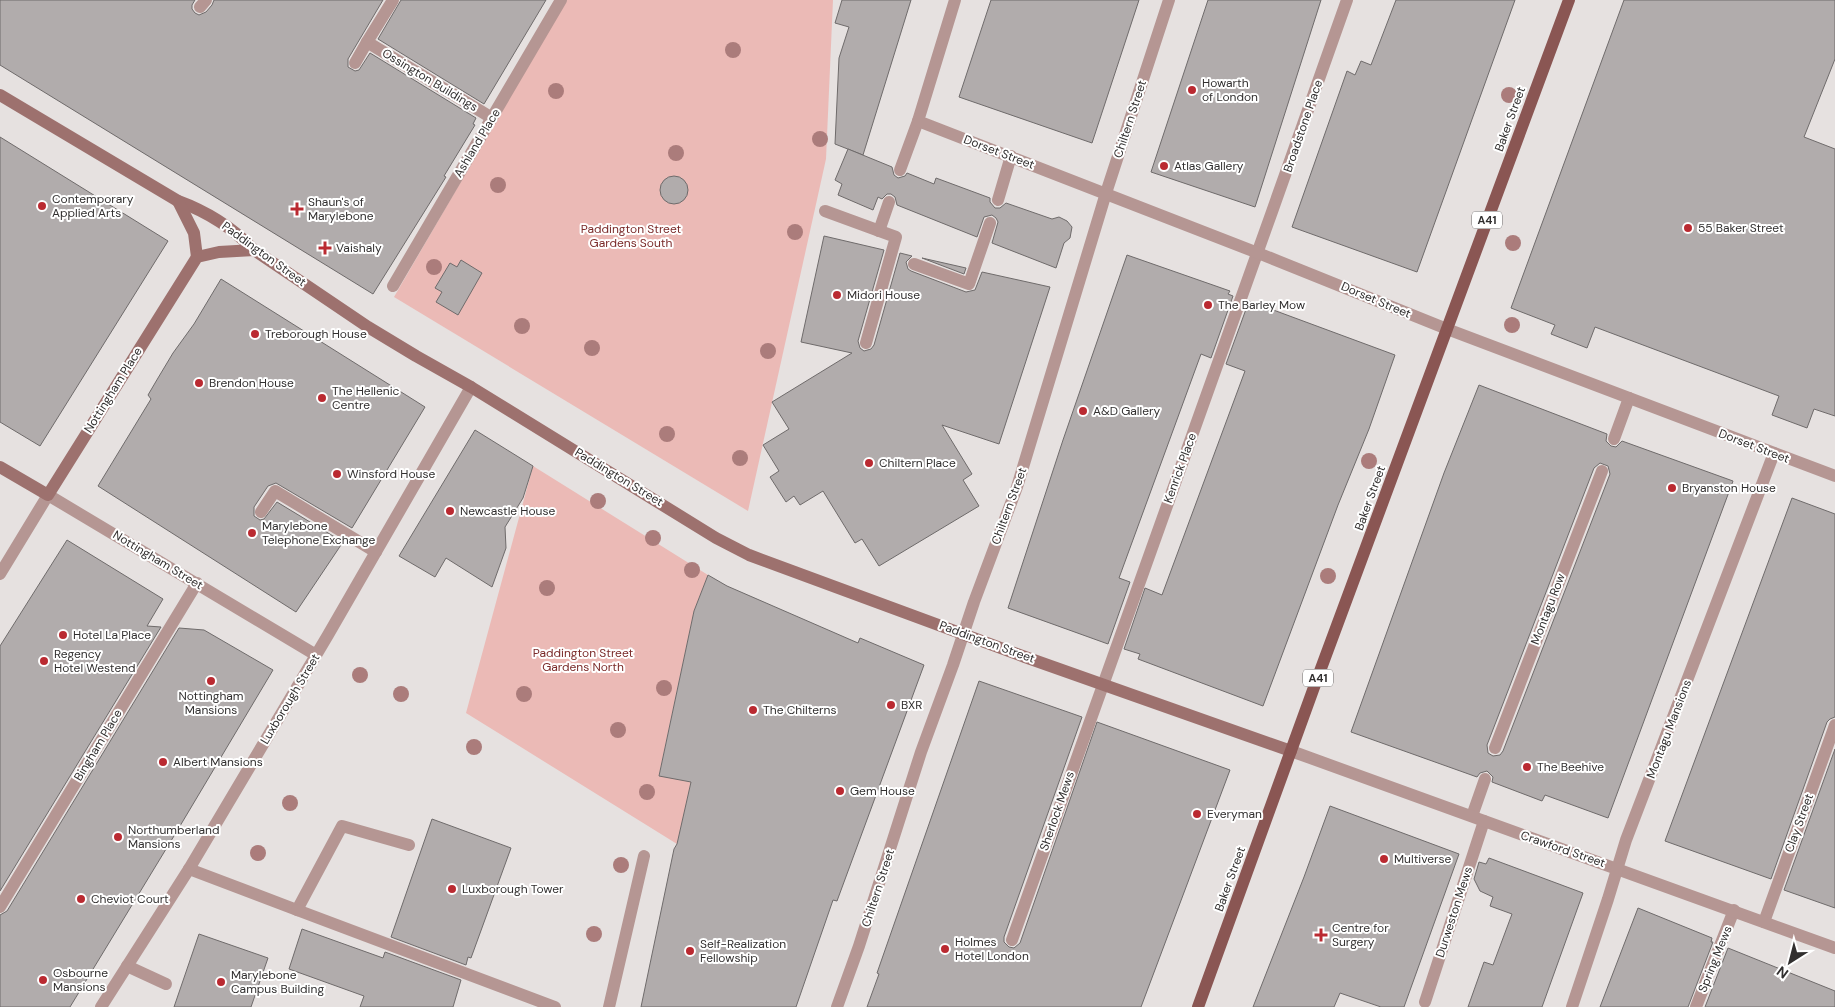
<svg xmlns="http://www.w3.org/2000/svg" width="1835" height="1007" viewBox="0 0 1835 1007" font-family="'DM Sans',sans-serif">
	<rect width="100%" height="100%" fill="#e6e1e0"/>
	<!-- green -->
	<g fill="#ebbab6">
		<path d="M566 0H833L826 159 748 511 394 297Z"/>
		<path d="M533 466 708 575 694 611 659 775 691 782 677 844 466 713Z"/>
	</g>
	<!-- building -->
	<g fill="#b1acac" stroke="#6f6b6b" fill-rule="evenodd">
		<path d="M0 0H195L192 5V9L195 13 199 15 206 12 212 5 214 0H383L348 59V67L355 71 359 70 370 53 476 118 473 124 475 125 444 176 446 177 373 294 0 65Z"/>
		<path d="M401 0H546L484 104 378 39Z"/>
		<path d="M842 0H911L863 155 835 144 839 58 849 27 835 23Z"/>
		<path d="M991 0H1139L1092 143 959 97Z"/>
		<path d="M1208 0H1321L1255 207 1151 172Z"/>
		<path d="M1396 0H1515L1417 272 1292 227 1347 71 1355 75 1361 61 1371 65Z"/>
		<path d="M1624 0H1835V59L1804 137 1835 149V416L1814 409 1807 428 1772 415 1779 396 1595 327 1587 348 1551 334 1555 325 1511 308Z"/>
		<path d="M0 137 168 241 40 446 0 422Z"/>
		<path d="M848 149 892 167 894 175 898 178 905 176 907 173 934 184 936 178 990 198V202L995 208H1000L1006 203 1052 219 1059 217 1067 221 1072 227 1070 238 1064 243 1056 268 992 243 998 222 996 218 992 215 984 217 977 237 897 205 895 197 891 194H887L882 199 878 197 873 210 838 195 842 184 835 180Z"/>
		<circle cx="674" cy="190" r="14"/>
		<path d="M824 236 884 250 858 341 860 348 864 351 871 349 874 345 900 253 912 256 906 262 908 269 911 271 966 292 975 290 982 272 1050 287 999 444 942 425 972 474 963 480 979 506 879 566 862 539 855 543 823 491 800 505 794 496 786 502 770 477 779 471 763 445 789 429 772 402 852 353 801 342Z"/>
		<path d="M1127 255 1230 291 1228 294 1233 296 1211 358 1201 354 1119 578 1130 582 1108 644 1008 608 1063 440Z"/>
		<path d="M922 258 966 268 964 274Z"/>
		<path d="M461 260 482 273 458 315 436 302 442 292 435 288 450 263 457 267Z"/>
		<path d="M221 279 425 407 352 528 276 483 268 486 254 507V516L260 520 264 519 277 502 343 542 296 612 98 486 151 399 148 395 158 378 173 353 194 324Z"/>
		<path d="M1249 301 1395 355 1369 429 1338 505 1263 706 1138 659 1140 654 1124 649 1145 588 1162 595 1245 371 1226 364Z"/>
		<path d="M1479 385 1607 434 1606 441 1611 446 1616 447 1622 441 1733 481 1608 818 1545 795 1542 801 1492 782 1493 777 1487 771 1480 773 1477 777 1351 732 1444 473ZM1600 463 1608 466 1610 474 1503 751 1500 755 1493 756 1488 753 1487 745 1594 468Z"/>
		<path d="M475 430 533 466 523 498 505 527 506 548 492 587 446 558 435 577 399 556Z"/>
		<path d="M1792 498 1835 514V717L1830 719 1827 722 1771 879 1665 841Z"/>
		<path d="M67 540 163 599 147 626 161 627 0 891V646Z"/>
		<path d="M708 575 727 586 858 643 860 638 924 665 837 901 833 900 796 1007H641L674 849 677 844 691 782 659 776 694 611Z"/>
		<path d="M179 628 204 630 273 670 177 831 70 1007H0V915L7 911Z"/>
		<path d="M979 681 1082 717 1004 937V942L1009 947 1014 948 1020 943 1097 722 1230 770 1141 1007H867L879 974 877 973Z"/>
		<path d="M1835 749V908L1784 890Z"/>
		<path d="M1330 806 1459 854 1404 1007H1381L1340 993 1334 1007H1253L1304 877Z"/>
		<path d="M432 819 511 848 471 958 468 957 466 965 391 937Z"/>
		<path d="M1489 858 1583 893 1542 1007H1468L1484 962 1493 965 1512 914 1490 906 1493 897 1480 891 1474 879 1479 862 1486 864Z"/>
		<path d="M1638 908 1712 938 1711 942H1713L1688 1007H1600Z"/>
		<path d="M302 929 383 958 385 952 461 980 453 1007H360L364 996 289 969Z"/>
		<path d="M199 934 268 958 251 1007H174Z"/>
		<path d="M1728 948 1835 991V1007H1705Z"/>
	</g>
	<g fill="none" stroke-linecap="round" stroke-linejoin="round">
		<!-- service -->
		<g stroke="#b59693" stroke-width="12">
			<path d="M393 0 367 42 492 118"/>
			<path d="M355 63 367 42"/>
			<path d="M900 170 918 121"/>
			<path d="M998 200 1011 156"/>
			<path d="M825 211 896 237 866 343"/>
			<path d="M879 231 889 202"/>
			<path d="M914 264 969 284 990 223"/>
			<path d="M393 286 561 0"/>
			<path d="M1614 439 1629 398"/>
			<path d="M261 512 275 491 376 552"/>
			<path d="M1495 748 1602 471"/>
			<path d="M1472 816 1485 779"/>
			<path d="M189 869 297 910 342 826 409 845"/>
			<path d="M297 910 555 1007"/>
			<path d="M1764 922 1835 725"/>
			<path d="M1012 940C1121 626 1237 314 1347 0"/>
			<path d="M127 966 166 984"/>
			<path d="M1425 1002 1484 821"/>
			<path d="M609 1007 644 856"/>
			<path d="M1696 1007 1734 910"/>
		</g>
		<!-- minor -->
		<g stroke="#b59693" stroke-width="12">
			<path d="M955 0 918 121 1258 253 1447 329 1835 476"/>
			<path d="M200 7 206 0"/>
			<path d="M0 574 48 495 316 655"/>
			<path d="M1291 751 1835 948"/>
			<path d="M0 907 197 583"/>
			<path d="M101 1007 189 869 328 635 471 387"/>
			<path d="M837 1007 859 946 921 752 953 665 974 602 1017 487 1106 193 1169 0"/>
			<path d="M1572 1007 1608 899 1626 840 1774 453"/>
		</g>
		<!-- secondary -->
		<g stroke="#9d716e" stroke-width="12">
			<path d="M0 95 178 201C208 212 232 227 254 250L368 327 416 356 471 387 716 538 749 555 1025 657 1291 751"/>
			<path d="M178 201 194 233 197 257"/>
			<path d="M0 467 48 495 197 257 219 252 254 250"/>
		</g>
		<!-- primary -->
		<path stroke="#8a5653" stroke-width="12" d="M1198 1007 1313 690 1569 0"/>
	</g>
	<!-- trees -->
	<g fill="#ab7c7b">
		<circle cx="733" cy="50" r="8"/>
		<circle cx="556" cy="91" r="8"/>
		<circle cx="1509" cy="95" r="8"/>
		<circle cx="820" cy="139" r="8"/>
		<circle cx="676" cy="153" r="8"/>
		<circle cx="498" cy="185" r="8"/>
		<circle cx="795" cy="232" r="8"/>
		<circle cx="1513" cy="243" r="8"/>
		<circle cx="434" cy="267" r="8"/>
		<circle cx="1512" cy="325" r="8"/>
		<circle cx="522" cy="326" r="8"/>
		<circle cx="592" cy="348" r="8"/>
		<circle cx="768" cy="351" r="8"/>
		<circle cx="667" cy="434" r="8"/>
		<circle cx="740" cy="458" r="8"/>
		<circle cx="1369" cy="461" r="8"/>
		<circle cx="598" cy="501" r="8"/>
		<circle cx="653" cy="538" r="8"/>
		<circle cx="692" cy="570" r="8"/>
		<circle cx="1328" cy="576" r="8"/>
		<circle cx="547" cy="588" r="8"/>
		<circle cx="360" cy="675" r="8"/>
		<circle cx="664" cy="688" r="8"/>
		<circle cx="401" cy="694" r="8"/>
		<circle cx="524" cy="694" r="8"/>
		<circle cx="618" cy="730" r="8"/>
		<circle cx="474" cy="747" r="8"/>
		<circle cx="647" cy="792" r="8"/>
		<circle cx="290" cy="803" r="8"/>
		<circle cx="258" cy="853" r="8"/>
		<circle cx="621" cy="865" r="8"/>
		<circle cx="594" cy="934" r="8"/>
	</g>
	<!-- markers -->
	<g fill="#ba2a31" stroke="#fff" stroke-width="2">
		<circle cx="1192" cy="90" r="5"/>
		<circle cx="1164" cy="166" r="5"/>
		<circle cx="42" cy="206" r="5"/>
		<path d="M294.5 201.5h5v5h5v5h-5v5h-5v-5h-5v-5h5z"/>
		<circle cx="1688" cy="228" r="5"/>
		<path d="M322.5 240.5h5v5h5v5h-5v5h-5v-5h-5v-5h5z"/>
		<circle cx="837" cy="295" r="5"/>
		<circle cx="1208" cy="305" r="5"/>
		<circle cx="255" cy="334" r="5"/>
		<circle cx="199" cy="383" r="5"/>
		<circle cx="322" cy="398" r="5"/>
		<circle cx="1083" cy="411" r="5"/>
		<circle cx="869" cy="463" r="5"/>
		<circle cx="337" cy="474" r="5"/>
		<circle cx="1672" cy="488" r="5"/>
		<circle cx="450" cy="511" r="5"/>
		<circle cx="252" cy="533" r="5"/>
		<circle cx="63" cy="635" r="5"/>
		<circle cx="44" cy="661" r="5"/>
		<circle cx="211" cy="681" r="5"/>
		<circle cx="891" cy="705" r="5"/>
		<circle cx="753" cy="710" r="5"/>
		<circle cx="163" cy="762" r="5"/>
		<circle cx="1527" cy="767" r="5"/>
		<circle cx="840" cy="791" r="5"/>
		<circle cx="1197" cy="814" r="5"/>
		<circle cx="118" cy="837" r="5"/>
		<circle cx="1384" cy="859" r="5"/>
		<circle cx="452" cy="889" r="5"/>
		<circle cx="81" cy="899" r="5"/>
		<path d="M1318.5 927.5h5v5h5v5h-5v5h-5v-5h-5v-5h5z"/>
		<circle cx="945" cy="949" r="5"/>
		<circle cx="690" cy="951" r="5"/>
		<circle cx="43" cy="980" r="5"/>
		<circle cx="221" cy="982" r="5"/>
	</g>
	<g text-anchor="middle" dominant-baseline="central" stroke-width="4" stroke-linejoin="round" paint-order="stroke">
		<!-- shield labels -->
		<g fill="#fff" stroke="#6f6d6d" stroke-width="1">
			<rect x="1472" y="211.5" width="30" height="17" rx="4"/>
			<rect x="1303" y="669.5" width="30" height="17" rx="4"/>
		</g>
		<g font-size="11" font-weight="bold" fill="#312f2f">
			<text x="1487" y="220">A41</text>
			<text x="1318" y="678">A41</text>
		</g>
		<!-- street labels -->
		<g font-size="12" fill="#312f2f" stroke="#fff">
			<text transform="translate(430 80) rotate(31)">Ossington Buildings</text>
			<text transform="translate(1130 119) rotate(-72)">Chiltern Street</text>
			<text transform="translate(1510 119) rotate(-70)">Baker Street</text>
			<text transform="translate(1303 126) rotate(-71)">Broadstone Place</text>
			<text transform="translate(477 143) rotate(-59)">Ashland Place</text>
			<text transform="translate(999 152) rotate(21)">Dorset Street</text>
			<text transform="translate(264 254) rotate(36)">Paddington Street</text>
			<text transform="translate(1376 300) rotate(23)">Dorset Street</text>
			<text transform="translate(113 390) rotate(-58)">Nottingham Place</text>
			<text transform="translate(1754 446) rotate(21)">Dorset Street</text>
			<text transform="translate(1180 468) rotate(-70)">Kenrick Place</text>
			<text transform="translate(619 477) rotate(31)">Paddington Street</text>
			<text transform="translate(1370 498) rotate(-70)">Baker Street</text>
			<text transform="translate(1009 506) rotate(-70)">Chiltern Street</text>
			<text transform="translate(158 560) rotate(31)">Nottingham Street</text>
			<text transform="translate(1548 609) rotate(-69)">Montagu Row</text>
			<text transform="translate(987 642) rotate(20)">Paddington Street</text>
			<text transform="translate(290 699) rotate(-59)">Luxborough Street</text>
			<text transform="translate(1669 729) rotate(-69)">Montagu Mansions</text>
			<text transform="translate(98 745) rotate(-59)">Bingham Place</text>
			<text transform="translate(1057 811) rotate(-71)">Sherlock Mews</text>
			<text transform="translate(1799 823) rotate(-70)">Clay Street</text>
			<text transform="translate(1563 849) rotate(19)">Crawford Street</text>
			<text transform="translate(1230 879) rotate(-70)">Baker Street</text>
			<text transform="translate(878 888) rotate(-72)">Chiltern Street</text>
			<text transform="translate(1454 912) rotate(-72)">Durweston Mews</text>
			<text transform="translate(1715 959) rotate(-68)">Spring Mews</text>
		</g>
		<!-- poi labels -->
		<g font-size="12" fill="#312f2f" stroke="#fff" text-anchor="start">
			<text x="1202" y="83">Howarth<tspan x="1202" dy="14">of London</tspan></text>
			<text x="1174" y="166">Atlas Gallery</text>
			<text x="52" y="199">Contemporary<tspan x="52" dy="14">Applied Arts</tspan></text>
			<text x="308" y="202">Shaun's of<tspan x="308" dy="14">Marylebone</tspan></text>
			<text x="1698" y="228">55 Baker Street</text>
			<text x="336" y="248">Vaishaly</text>
			<text x="847" y="295">Midori House</text>
			<text x="1218" y="305">The Barley Mow</text>
			<text x="265" y="334">Treborough House</text>
			<text x="209" y="383">Brendon House</text>
			<text x="332" y="391">The Hellenic<tspan x="332" dy="14">Centre</tspan></text>
			<text x="1093" y="411">A&amp;D Gallery</text>
			<text x="879" y="463">Chiltern Place</text>
			<text x="347" y="474">Winsford House</text>
			<text x="1682" y="488">Bryanston House</text>
			<text x="460" y="511">Newcastle House</text>
			<text x="262" y="526">Marylebone<tspan x="262" dy="14">Telephone Exchange</tspan></text>
			<text x="73" y="635">Hotel La Place</text>
			<text x="54" y="654">Regency<tspan x="54" dy="14">Hotel Westend</tspan></text>
			<text x="211" y="696" text-anchor="middle">Nottingham<tspan x="211" dy="14">Mansions</tspan></text>
			<text x="901" y="705">BXR</text>
			<text x="763" y="710">The Chilterns</text>
			<text x="173" y="762">Albert Mansions</text>
			<text x="1537" y="767">The Beehive</text>
			<text x="850" y="791">Gem House</text>
			<text x="1207" y="814">Everyman</text>
			<text x="128" y="830">Northumberland<tspan x="128" dy="14">Mansions</tspan></text>
			<text x="1394" y="859">Multiverse</text>
			<text x="462" y="889">Luxborough Tower</text>
			<text x="91" y="899">Cheviot Court</text>
			<text x="1332" y="928">Centre for<tspan x="1332" dy="14">Surgery</tspan></text>
			<text x="955" y="942">Holmes<tspan x="955" dy="14">Hotel London</tspan></text>
			<text x="700" y="944">Self-Realization<tspan x="700" dy="14">Fellowship</tspan></text>
			<text x="53" y="973">Osbourne<tspan x="53" dy="14">Mansions</tspan></text>
			<text x="231" y="975">Marylebone<tspan x="231" dy="14">Campus Building</tspan></text>
		</g>
		<!-- park labels -->
		<g font-size="12" fill="#7a2a29" stroke="#fff">
			<text x="631" y="229">Paddington Street<tspan x="631" dy="14">Gardens South</tspan></text>
			<text x="583" y="653">Paddington Street<tspan x="583" dy="14">Gardens North</tspan></text>
		</g>
	</g>
	<!-- north arrow -->
	<g transform="translate(1790 962) rotate(216)" stroke="#ffffff" stroke-width="4" paint-order="stroke">
	<path d="M0-4L9 19L0 12L-9 19Z" fill="#312f2f"/>
	<text y="-8" font-size="14" font-weight="bold" text-anchor="middle" fill="#312f2f">N</text>
	</g>
</svg>
